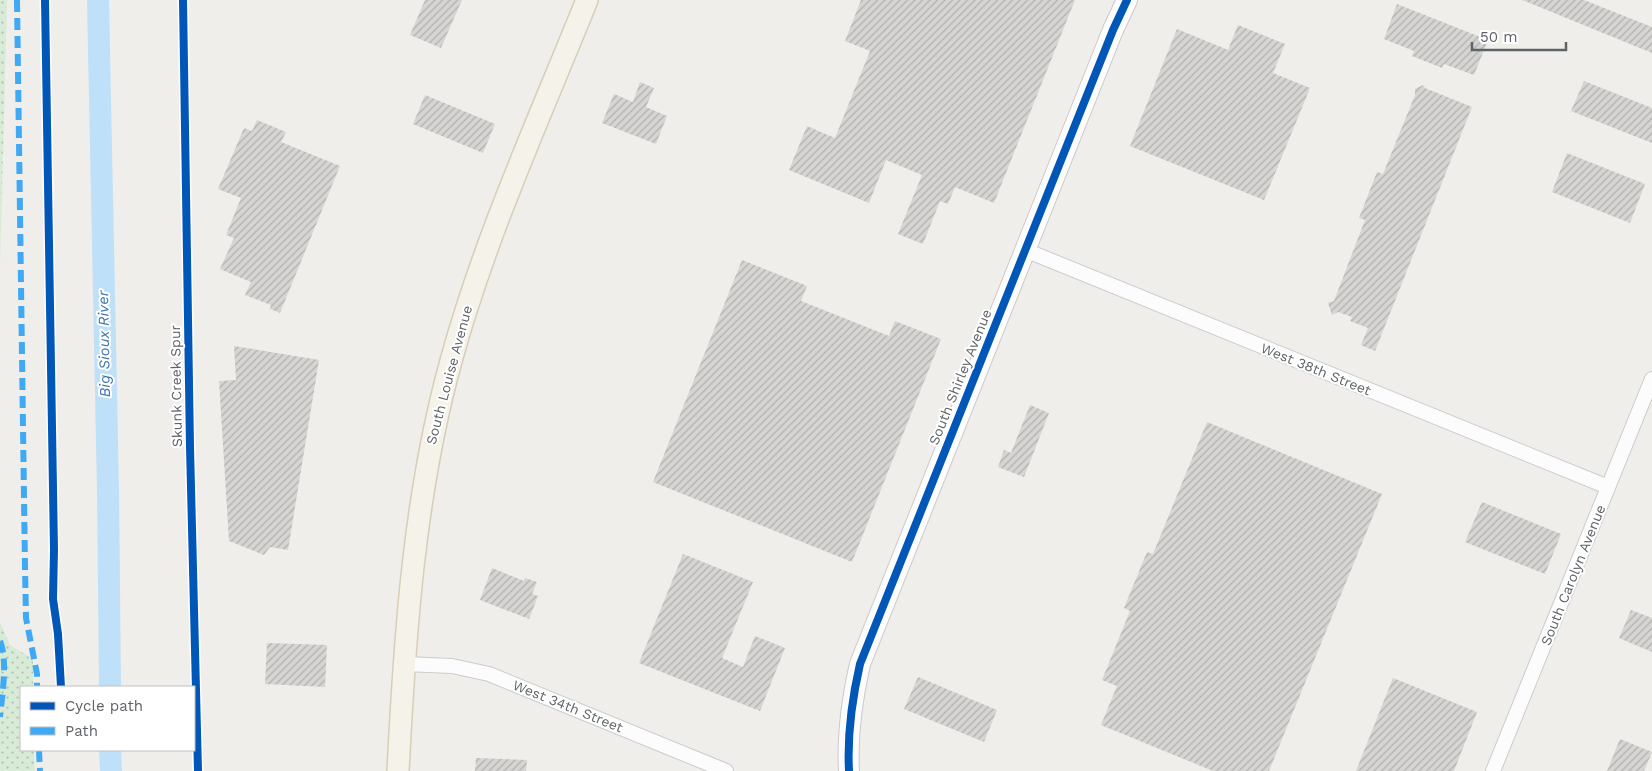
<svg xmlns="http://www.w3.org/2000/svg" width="1652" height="771" viewBox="0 0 1652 771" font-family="'Work Sans',sans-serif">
	<defs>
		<pattern id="grass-dots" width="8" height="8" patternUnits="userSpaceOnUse" patternTransform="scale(1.25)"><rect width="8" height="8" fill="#d8ebd6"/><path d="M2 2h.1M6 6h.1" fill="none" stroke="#b2c2b1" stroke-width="1.8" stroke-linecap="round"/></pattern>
		<pattern id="building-hatch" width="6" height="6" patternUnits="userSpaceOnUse" patternTransform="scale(1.25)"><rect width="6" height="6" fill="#d6d5d3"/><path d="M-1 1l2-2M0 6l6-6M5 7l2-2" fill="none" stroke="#b1b0af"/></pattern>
	</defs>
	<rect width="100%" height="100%" fill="#efeeea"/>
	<!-- grass -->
	<g fill="url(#grass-dots)">
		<path d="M0 0H7L0 265Z"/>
		<path d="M0 622 10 645 33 659V687H21V750H34L35 771H0Z"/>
	</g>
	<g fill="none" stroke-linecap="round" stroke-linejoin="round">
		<!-- river -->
		<g stroke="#bfe0f9" stroke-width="22">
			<path d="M98 0 108 490 110 687"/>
			<path d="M110 750 111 771"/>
		</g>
	</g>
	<!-- building -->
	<g fill="url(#building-hatch)">
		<path d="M425 0H462L441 48 410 35Z"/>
		<path d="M861 0H1075L994 203 955 187 948 204 940 201 923 244 898 234 922 175 886 160 869 203 789 170 807 126 835 138 870 51 845 41Z"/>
		<path d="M1522 0H1584L1652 27V53Z"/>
		<path d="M1397 4 1488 40 1474 75 1444 64 1442 68 1412 56 1414 51 1384 39Z"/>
		<path d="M1238 25 1285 44 1273 73 1310 88 1264 200 1130 146 1177 29 1228 50Z"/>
		<path d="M1584 81 1652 108V143L1571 111Z"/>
		<path d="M640 82 654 88 646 107 667 116 656 144 602 123 614 94 633 102Z"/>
		<path d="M1423 85 1425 88 1472 107 1375 351 1361 345 1368 328 1350 321 1352 317 1338 312 1332 315 1328 303 1334 301 1365 220 1359 218 1377 172 1383 174 1415 95V89Z"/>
		<path d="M425 95 495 124 483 153 413 124Z"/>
		<path d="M257 120 286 132 281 142 340 166 280 313 270 309 271 305 245 295 251 282 220 269 234 238 226 235 241 198 218 189 244 128 252 131Z"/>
		<path d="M1567 153 1645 184 1630 223 1552 192Z"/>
		<path d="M742 260 807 286 801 301 889 336 895 321 941 339 852 562 653 482Z"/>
		<path d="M234 346 319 360 288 550 270 547 264 555 229 541 219 381 236 380Z"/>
		<path d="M1030 405 1049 413 1024 477 998 467 1004 450 1011 453Z"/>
		<path d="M1207 422 1382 494 1269 771H1213L1101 725 1117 686 1102 680 1130 611 1124 608 1147 552 1153 554Z"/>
		<path d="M1482 502 1561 534 1545 574 1465 542Z"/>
		<path d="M683 554 753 582 722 658 743 667 755 636 785 648 760 711 639 663Z"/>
		<path d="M492 568 524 581 525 578 537 582 532 594 538 596 529 619 480 600Z"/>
		<path d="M1631 610 1652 618V652L1619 638Z"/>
		<path d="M267 643 327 645 325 687 265 684Z"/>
		<path d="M918 677 997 710 984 742 904 709Z"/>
		<path d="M1393 678 1477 712 1454 771H1356Z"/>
		<path d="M1620 739 1652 752 1644 771H1607Z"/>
		<path d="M476 758 527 760 526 771H475Z"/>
	</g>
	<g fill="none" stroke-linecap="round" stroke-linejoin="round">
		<defs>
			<g id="street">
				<path d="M1025 250 1608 487"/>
				<path d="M404 664 452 666 489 674 726 771"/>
				<path d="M1493 771 1652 379"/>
			</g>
			<path id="secondary" d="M849 771C847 734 852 699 860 664L1113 30 1127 0"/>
			<path id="primary" d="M398 771C405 633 414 495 451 361 485 237 539 119 587 0"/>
		</defs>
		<!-- street casing -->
		<use href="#street" stroke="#cbcccc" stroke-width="16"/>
		<!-- secondary casing -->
		<use href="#secondary" stroke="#cacacb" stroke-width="22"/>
		<!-- primary casing -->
		<use href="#primary" stroke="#d7ceb8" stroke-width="24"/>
		<!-- street -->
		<use href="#street" stroke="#fdfcfc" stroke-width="14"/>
		<!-- secondary -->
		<use href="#secondary" stroke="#fdfcfc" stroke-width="20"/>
		<!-- primary -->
		<use href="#primary" stroke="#f4f2e9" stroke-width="21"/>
		<!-- quiet -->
		<g stroke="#3fa9f5" stroke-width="6" stroke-dasharray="12 6" stroke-linecap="butt">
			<path d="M17 0 25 568 26 618 37 674V687"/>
			<path d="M0 641C8 659 2 697 0 717"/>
			<path d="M39 750 40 771"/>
		</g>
		<defs>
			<g id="cycleway">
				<path d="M45 0 54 550 53 599 58 634 61 687"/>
				<path d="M183 0 190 447 198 771"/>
				<path d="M849 771C847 734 852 699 860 664L1113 30 1127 0"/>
			</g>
		</defs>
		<!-- cycleway casing -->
		<use href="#cycleway" stroke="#fff" stroke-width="11"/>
		<!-- cycleway -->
		<use href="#cycleway" stroke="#0057b8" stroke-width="8"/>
	</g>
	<g text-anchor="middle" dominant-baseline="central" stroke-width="4" stroke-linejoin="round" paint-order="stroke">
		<!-- street labels -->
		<g font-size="14" fill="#5f6368" stroke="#fff">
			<text transform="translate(1316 369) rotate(22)">West 38th Street</text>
			<text transform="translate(449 375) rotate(-75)">South Louise Avenue</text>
			<text transform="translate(960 377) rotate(-68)">South Shirley Avenue</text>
			<text transform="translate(176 386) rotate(-91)">Skunk Creek Spur</text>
			<text transform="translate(1573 575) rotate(-68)">South Carolyn Avenue</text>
			<text transform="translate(568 706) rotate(22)">West 34th Street</text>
		</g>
		<!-- water labels -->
		<g font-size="15" font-style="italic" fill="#4174aa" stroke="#fff">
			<text transform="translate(104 344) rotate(-91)">Big Sioux River</text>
		</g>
	</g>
	<!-- legend -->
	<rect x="20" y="686" width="175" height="65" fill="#ffffff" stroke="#bfc1c3"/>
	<rect x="30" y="702" width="25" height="8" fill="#0057b8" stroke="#bfc1c3"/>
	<text x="65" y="711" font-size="15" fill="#5f6368">Cycle path</text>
	<rect x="30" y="727" width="25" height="8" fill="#3fa9f5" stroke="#bfc1c3"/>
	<text x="65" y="736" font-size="15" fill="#5f6368">Path</text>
	<!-- scale -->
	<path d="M1472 42v8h94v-8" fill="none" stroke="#5f6368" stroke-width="2.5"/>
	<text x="1480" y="42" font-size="15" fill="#5f6368" stroke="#ffffff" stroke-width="4" paint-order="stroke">50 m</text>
</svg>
